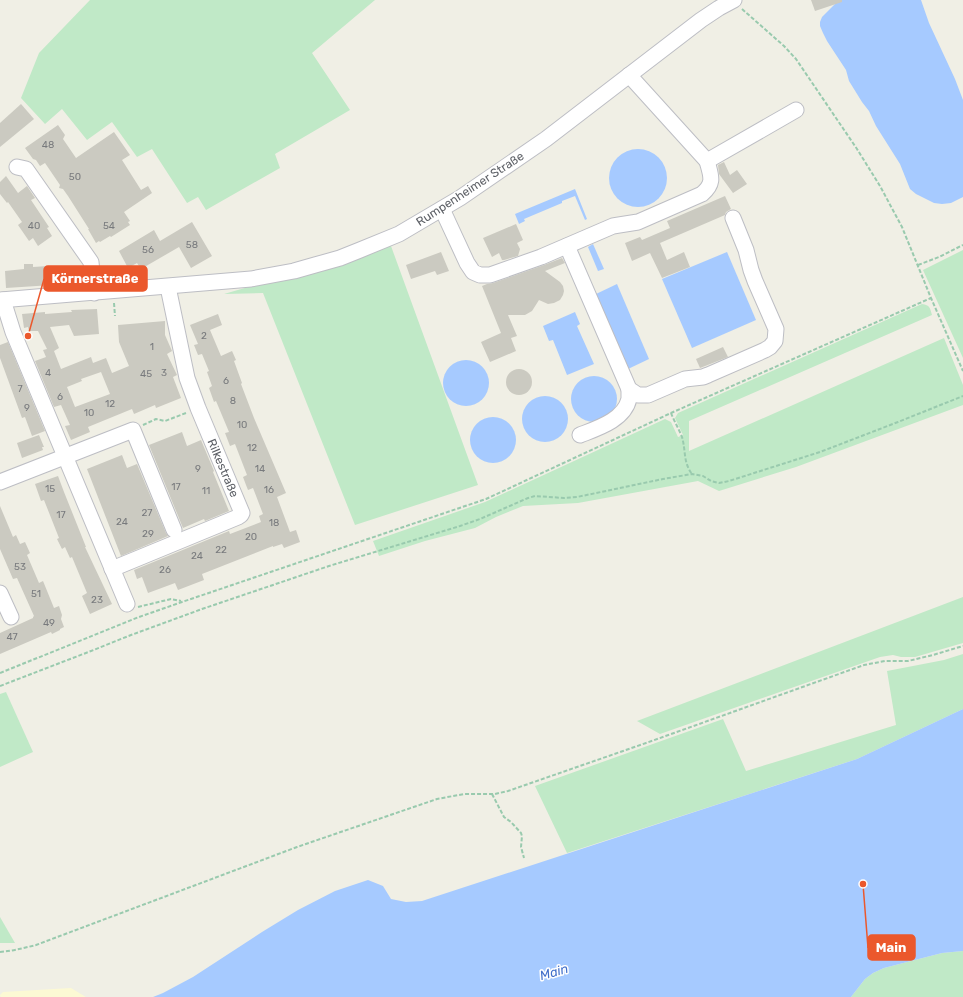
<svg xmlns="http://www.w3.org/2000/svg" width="963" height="997" viewBox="0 0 963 997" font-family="Rubik,sans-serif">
	<rect width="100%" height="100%" fill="#f0efe5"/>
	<!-- green -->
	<g fill="#c0e9c7">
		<path d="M90 0H375L312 53 350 110 275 154 280 168 206 210 198 197 187 203 152 149 137 157 112 122 87 140 62 109 45 124 21 98 39 53Z"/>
		<path d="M391 246 478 485 355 525 263 293 224 294Z"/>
		<path d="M963 250V358L923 270Z"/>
		<path d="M922 304C930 305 930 308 932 315L689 421V451L944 338 963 385V405L796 467 719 491 698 481 578 503 523 506 496 517 475 528 425 541 379 556 373 541 485 502 665 419 671 422 678 437 683 435 675 418 678 413Z"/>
		<path d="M963 597V643L915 657H901L893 655 880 657 660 734 637 721Z"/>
		<path d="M963 654V709L857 759 567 853 535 786 723 719 746 771 896 725 887 671 944 660Z"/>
		<path d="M6 692 33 752 0 767V694Z"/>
		<path d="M0 917 15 943H0Z"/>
		<path d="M963 951V997H851L865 979 873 973 884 968 942 953Z"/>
	</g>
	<!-- sand -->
	<path fill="#fcf9d4" d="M71 988 86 997H1L0 996V995L3 992Z"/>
	<!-- water -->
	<g fill="#a6caff">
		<path d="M839 0H921L929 23 955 79 963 100V197L951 203 942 204 934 203 916 194 910 189 900 164 876 126 869 111 862 102 849 81 846 70 827 41 823 33 820 26V22L822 17Z"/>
		<circle cx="638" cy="178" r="29"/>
		<path d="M575 189 587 219 585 220 575 196 562 201V203L524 219 525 221 519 224 515 214Z"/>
		<path d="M593 244 604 269 598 271 588 247Z"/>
		<path d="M727 252 756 320 692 348 662 279Z"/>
		<path d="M617 284 649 359 628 369 596 294Z"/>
		<path d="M575 312 580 324 577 326 594 364 567 375 553 340 549 341 543 326Z"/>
		<circle cx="466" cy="383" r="23"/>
		<circle cx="594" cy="399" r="23"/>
		<circle cx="545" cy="419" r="23"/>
		<circle cx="493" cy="440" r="23"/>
		<path d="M963 709V951L942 953 884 968 873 973 865 979 851 997H153L163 993 193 977 262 932 298 910 335 891 368 880 383 886 391 899 406 902 422 901 857 759Z"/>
	</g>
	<!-- building -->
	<g fill="#cbcac1" fill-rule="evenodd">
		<path d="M811 0H842V2L815 11Z"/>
		<path d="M21 104 34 119 0 147V123Z"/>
		<path d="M58 125 65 135 63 139 76 158 114 132 130 155 122 160 141 190 148 186 152 193 124 212 130 221 128 222 130 225 111 237 110 236 100 242 99 241 96 243 88 229H89L68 196 63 189 59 188 60 185 45 163 40 166 36 160 33 159 25 148Z"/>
		<path d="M724 162 730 175 737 170 747 184 733 193 719 174 718 165Z"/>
		<path d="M6 176 18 193 27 186 35 198 31 200 49 227 47 228 52 236 38 246 33 238 29 241 18 225 22 222 8 202 7 203 0 194V182Z"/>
		<path d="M725 196 731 209 726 212 725 215 660 243 667 260 684 252 690 267 662 278 650 253 632 261 625 243 640 237 642 240 670 228 667 221Z"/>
		<path d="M192 222 212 256 191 268 179 247 141 269 137 263 128 268 119 251 154 230 160 241Z"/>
		<path d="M516 224 523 240 517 243 520 249 518 256 504 260H502L499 253 492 257 483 238Z"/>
		<path d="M441 252 449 271 437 275 435 271 411 279 406 265Z"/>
		<path d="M562 258 565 263 545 271 560 282 563 286 564 291 563 295 560 300 554 303 548 304 539 300 532 311 525 315H508L517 336 511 338 516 351 490 362 481 342 501 333 482 286 487 284 493 283 544 265Z"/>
		<path d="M24 264H33V267L48 266 49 269 81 267 83 283 6 288 5 271 24 269Z"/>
		<path d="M97 309 99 334 74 336 69 325 50 327 59 348 54 351 61 369 91 357 93 363 106 358 112 373 129 366 119 342 118 325 165 321V335L172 351 167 354 177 375 173 377 181 398 156 408 155 405 134 414 132 409 88 427 90 432 71 440 65 426 70 425 61 405 54 407 35 361 46 357 43 350 47 349 38 331H29L28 327 24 328 22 314 45 312V314L72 312 71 310ZM101 372 110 394 75 407 67 387 82 381 81 379Z"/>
		<path d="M218 314 222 325 210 330 221 356 232 351 236 360 234 361 242 383 241 384 254 418 286 493 277 497 290 532 296 530 300 542 284 548 282 544 273 547V546L202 574 204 580 178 590 175 583 148 593 142 577 137 579 134 570 229 531 230 534 261 522 259 516 263 514 253 488 248 490 246 485 243 477 247 475 235 444 230 446 225 433 229 432 216 401 214 402 209 388 212 386 207 372 209 371 202 354 198 355 194 345 198 344 190 325Z"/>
		<path d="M8 342 45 431 32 436 25 417 22 418 0 358V345Z"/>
		<path d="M723 347 728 357 700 368 696 359Z"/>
		<circle cx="519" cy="382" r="13"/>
		<path d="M182 432 187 446 201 440 214 471 213 472 229 511 205 521 204 519 183 528 149 445Z"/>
		<path d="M39 435 44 447H42L43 450 22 458 17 443Z"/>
		<path d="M122 455 127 468 137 464 166 533 168 536 121 556 87 469Z"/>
		<path d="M58 476 64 492 86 547H85L112 604 90 614 82 596 87 593 72 557 70 558 65 547 62 549 57 539 59 538 44 500 41 501 35 484Z"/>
		<path d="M0 506 13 537 16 535 20 544 25 542 30 553 27 555 39 583 43 581 54 608 59 606 62 615 61 619 64 627 60 629V630L52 634 51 632 0 654V633L33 618V617L34 616 17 578 13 579 0 549Z"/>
	</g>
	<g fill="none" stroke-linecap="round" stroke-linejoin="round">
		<defs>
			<g id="minor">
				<path d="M707 161 796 110"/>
				<path d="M17 167 26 169 91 262 94 293"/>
				<path d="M442 209 467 263 473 272 480 275H490L541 257 613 226 619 225 638 222 702 194C715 183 711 176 707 161L629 75"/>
				<path d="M567 246 629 389 638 395H648L685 379 703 377 708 375 765 350 770 347 775 341 776 329 755 281 751 270 746 250 733 218"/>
				<path d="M0 300 251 279 294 271 315 265 340 258 360 250 399 234 460 198 546 139 701 20 719 8 734 0"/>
				<path d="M3 300 13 332 127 604"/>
				<path d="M580 435C598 428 624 420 629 399 629 396 629 392 629 389"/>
				<path d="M0 482 133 430 174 530"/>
				<path d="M112 569 238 517 241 515 242 513 198 408 187 378 168 287"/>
				<path d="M0 593 11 617"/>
			</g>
		</defs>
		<!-- minor casing -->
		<use href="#minor" stroke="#bdbec4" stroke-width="17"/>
		<!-- path -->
		<g stroke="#99caae" stroke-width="2" stroke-dasharray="4 2" stroke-linecap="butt">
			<path d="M742 9 784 46 796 59 857 149 880 186 902 227 931 298 963 371"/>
			<path d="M918 265 939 257 963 245"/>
			<path d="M114 303 115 316"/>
			<path d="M671 413C674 421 679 429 682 437 686 451 683 462 692 474"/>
			<path d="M143 425 156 419 165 421 186 413"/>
			<path d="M138 607 171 599 181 601"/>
			<path d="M0 673 139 617 182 602 486 499 671 413 931 298"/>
			<path d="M0 686 91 651 131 635 202 609 329 566 460 526 480 519 528 498 535 496 564 498 577 497 663 479 692 474 703 476 711 481 719 483 729 481 820 452 898 422 963 396"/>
			<path d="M492 794 504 817 511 822 521 833 522 836 521 847 524 858"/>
			<path d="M0 952C12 951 24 948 36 945L297 847 437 799 464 794H495L508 791 646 743 864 665 885 661H908L933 655 963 646"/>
		</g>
		<!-- minor -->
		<use href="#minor" stroke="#fff" stroke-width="15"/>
	</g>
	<g text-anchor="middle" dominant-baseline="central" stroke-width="3" stroke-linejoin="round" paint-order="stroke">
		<!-- number labels -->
		<g font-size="10" fill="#787a7d">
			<text x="48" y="145">48</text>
			<text x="75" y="177">50</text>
			<text x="34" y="226">40</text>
			<text x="109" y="226">54</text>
			<text x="192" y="245">58</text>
			<text x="148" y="250">56</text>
			<text x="204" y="336">2</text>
			<text x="152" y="347">1</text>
			<text x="48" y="373">4</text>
			<text x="164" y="373">3</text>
			<text x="146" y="374">45</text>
			<text x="226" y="381">6</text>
			<text x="20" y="389">7</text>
			<text x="60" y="397">6</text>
			<text x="233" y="401">8</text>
			<text x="110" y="404">12</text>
			<text x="27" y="408">9</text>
			<text x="89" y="413">10</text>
			<text x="242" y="425">10</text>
			<text x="252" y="448">12</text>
			<text x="198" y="469">9</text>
			<text x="260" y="469">14</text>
			<text x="176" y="487">17</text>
			<text x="50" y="489">15</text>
			<text x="269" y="490">16</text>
			<text x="206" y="491">11</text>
			<text x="147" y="513">27</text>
			<text x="61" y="515">17</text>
			<text x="122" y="522">24</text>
			<text x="274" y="523">18</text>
			<text x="148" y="534">29</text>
			<text x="251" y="537">20</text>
			<text x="221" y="550">22</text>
			<text x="197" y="556">24</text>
			<text x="20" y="567">53</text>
			<text x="165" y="570">26</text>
			<text x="36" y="594">51</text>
			<text x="97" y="600">23</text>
			<text x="49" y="623">49</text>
			<text x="12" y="637">47</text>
		</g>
		<!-- street labels -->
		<g font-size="12" fill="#5d6066" stroke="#fff">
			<text transform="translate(470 189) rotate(-33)">Rumpenheimer Straße</text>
			<text transform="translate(223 468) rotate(67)">Rilkestraße</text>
		</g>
		<!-- water labels -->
		<g font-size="13" font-style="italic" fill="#416fca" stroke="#fff">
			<text transform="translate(554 972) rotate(-16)">Main</text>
		</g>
	</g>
	<!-- callouts -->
	<path fill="none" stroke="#eb582c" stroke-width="1.5" d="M28 336L44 279M863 884L868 948"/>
	<g fill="#eb582c" stroke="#fff" stroke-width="1.5">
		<circle cx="28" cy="336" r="4"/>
		<circle cx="863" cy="884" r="4"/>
	</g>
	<g fill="#eb582c" stroke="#eb582c" stroke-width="1.5">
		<rect x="44" y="266" width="103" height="25" rx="4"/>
		<rect x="868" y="935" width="47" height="25" rx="4"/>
	</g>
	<g font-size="13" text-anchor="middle" font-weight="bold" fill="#fff">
		<text x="95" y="283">Körnerstraße</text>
		<text x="891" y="952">Main</text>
	</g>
</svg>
